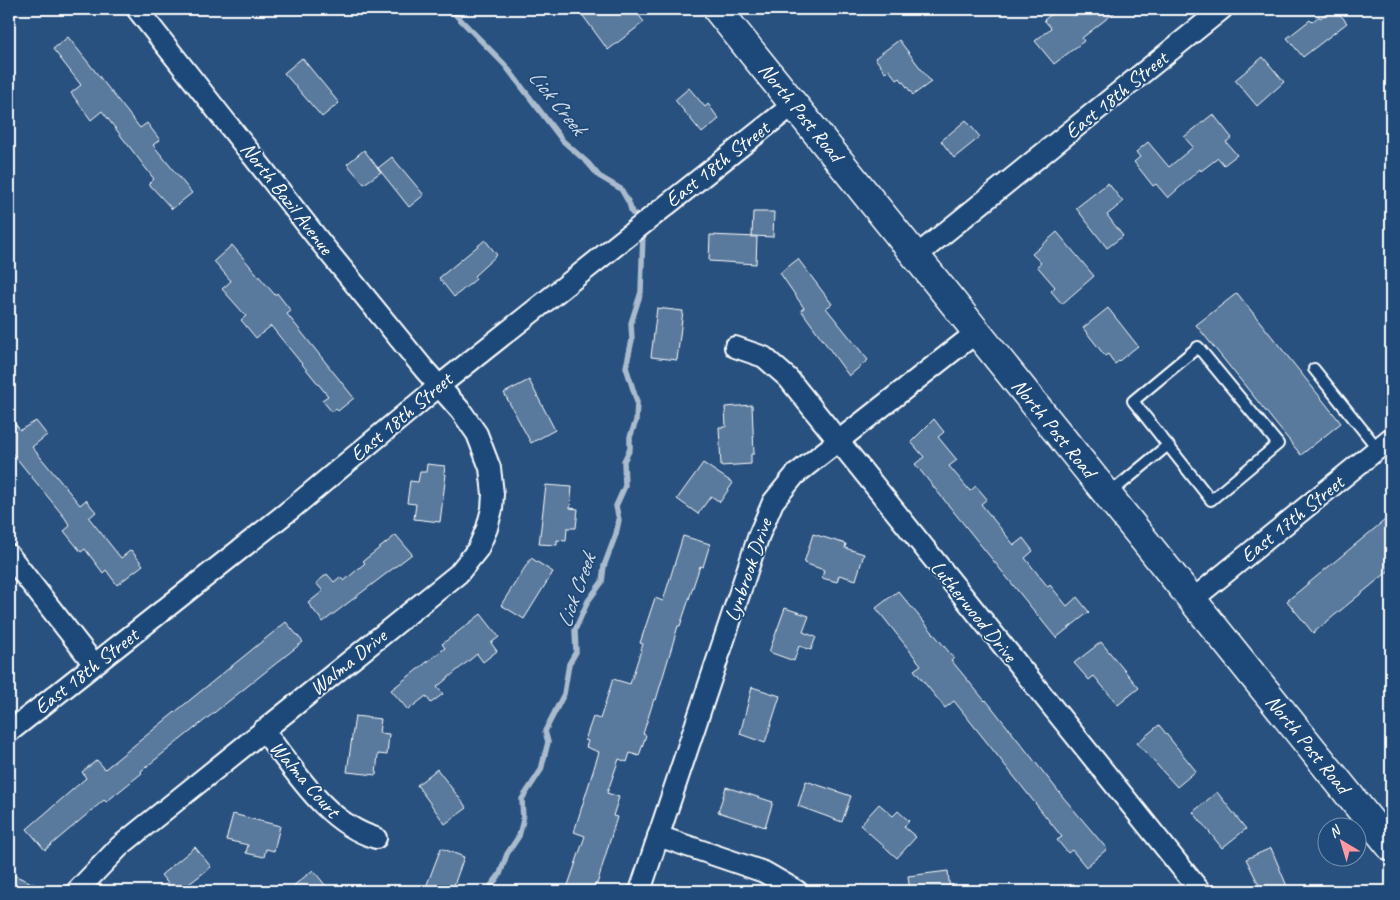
<svg xmlns="http://www.w3.org/2000/svg" width="1400" height="900" viewBox="0 0 1400 900" font-family="Caveat,sans-serif">
	<rect width="100%" height="100%" fill="#28517f"/>
	<filter id="ink" filterUnits="userSpaceOnUse"><feTurbulence type="fractalNoise" baseFrequency=".02" numOctaves="2"/><feDisplacementMap in="SourceGraphic" scale="10" xChannelSelector="R" yChannelSelector="G"/><feConvolveMatrix kernelMatrix="1 2 1 2 8 2 1 2 1" color-interpolation-filters="sRGB"/></filter>
	<g filter="url(#ink)">
		<g fill="none" stroke-linecap="round" stroke-linejoin="round">
			<!-- stream -->
			<g stroke="#aabbcd" stroke-width="5.5">
				<path d="M450 9 505 65 563 141 588 163 599 176 621 189 629 203 632 213 636 215"/>
				<path d="M487 891 500 874 507 854 519 836 523 820 522 799 541 770 548 742 545 731 564 694 569 664 576 652 575 630 588 601 602 582 604 566 616 534 619 520 616 506 625 486 624 461 630 449V437L636 421 637 402 626 367 632 340 631 323 641 292 643 233"/>
			</g>
		</g>
		<!-- building -->
		<g fill="#5a7a9d" stroke="#fff">
			<path d="M578 9H634L644 22 608 50Z"/>
			<path d="M1058 9H1119L1082 38 1084 41 1054 64 1035 41 1051 28 1044 20Z"/>
			<path d="M1332 9H1336L1347 23 1303 57 1287 38 1310 20 1312 22 1319 16 1320 18Z"/>
			<path d="M68 37 140 128 147 123 160 140 153 145 192 193 172 209 149 184 154 179 102 111 91 120 71 93 81 85 53 49Z"/>
			<path d="M899 40 931 82 913 95 900 78 897 80 889 70 885 72 875 58Z"/>
			<path d="M1263 57 1284 82 1257 106 1235 80Z"/>
			<path d="M302 58 339 103 322 117 284 73Z"/>
			<path d="M689 88 705 107 708 104 719 119 702 133 675 100Z"/>
			<path d="M1213 114 1232 138 1226 142 1237 155 1224 165 1218 158 1201 171 1200 169 1168 198 1156 184 1153 186 1134 162 1140 157 1136 152 1148 142 1169 167 1193 147 1184 137Z"/>
			<path d="M966 120 980 137 954 158 941 141Z"/>
			<path d="M364 150 381 172 364 184 347 164Z"/>
			<path d="M392 157 424 195 409 207 378 168Z"/>
			<path d="M1108 183 1123 202 1107 215 1123 236 1107 248 1076 208Z"/>
			<path d="M753 212H774L773 237 752 236Z"/>
			<path d="M1057 232 1094 276 1062 304 1051 291 1055 287 1037 266 1041 263 1032 254Z"/>
			<path d="M710 235 757 237 756 264 709 261Z"/>
			<path d="M485 240 497 255 474 276 476 279 454 297 439 278Z"/>
			<path d="M232 245 275 295 277 293 291 311 287 314 354 398 338 411 336 409 332 412 322 400 328 396 271 326 256 338 241 320 246 316 222 289 231 281 214 261Z"/>
			<path d="M798 259 832 304 826 308 868 360 849 376 801 310 804 308 780 273Z"/>
			<path d="M1237 293 1341 423 1301 455 1196 325Z"/>
			<path d="M657 308 683 311 677 360 651 357Z"/>
			<path d="M1108 308 1138 346 1115 364 1108 354 1105 356 1083 328Z"/>
			<path d="M529 380 555 430 531 443 504 393Z"/>
			<path d="M752 405 754 454H751V464L721 466 719 427H726L725 407Z"/>
			<path d="M9 416 20 430 36 421 47 435 32 447 80 505 86 500 96 512 89 518 121 558 131 550 143 565 117 585 106 570 103 573 85 549 81 552 64 531 70 526 65 518 9 449Z"/>
			<path d="M934 419 944 432 938 437 957 460 949 466 970 491 976 486 987 499 981 504 1014 545 1023 538 1033 551 1025 558 1048 587 1050 585 1067 606 1077 597 1089 612 1056 638 915 464 924 457 911 442Z"/>
			<path d="M703 463 733 483 720 502 711 496 698 514 677 499Z"/>
			<path d="M427 464 445 466 444 474H446L440 522 414 519 416 504 407 503 410 481 418 482 420 472H426Z"/>
			<path d="M546 485 572 487 570 508 578 509 576 528H567L566 541 557 540V545L539 544Z"/>
			<path d="M1391 515V569L1313 633 1287 601Z"/>
			<path d="M813 534 846 544 845 548 864 554 856 580 839 575 837 582 822 578 824 570 804 563Z"/>
			<path d="M396 535 412 554 323 622 308 603 323 591 316 583 327 574 334 582 340 577 344 581 365 563 363 561Z"/>
			<path d="M683 536 710 544 703 567 700 566 680 626H678L656 700 654 699 643 734 646 735 639 756 630 753 627 762 619 759 607 793 619 797 613 816 617 817 597 884 596 883 593 891H566L585 836 574 832 599 752 586 747 588 741 585 740 593 717 600 719 613 679 630 684 643 644 640 643 655 598 663 601Z"/>
			<path d="M531 558 553 572 524 619 501 605Z"/>
			<path d="M898 591 954 658 951 660 985 701 986 700 1063 797 1107 849 1086 867 1072 850 1068 853 1057 840 1062 837 954 701 945 708 914 670 921 665 876 608Z"/>
			<path d="M785 608 809 616 803 632 816 637 811 650 799 646 794 661 769 652Z"/>
			<path d="M481 614 499 637 491 643 497 651 483 662 477 654 437 687 443 694 431 703 426 696 408 710 391 690 445 648 442 644Z"/>
			<path d="M286 622 303 642 141 771 142 773 106 802 104 800 45 850 27 829 86 778 82 772 97 760 105 769Z"/>
			<path d="M1101 642 1139 688 1118 705 1094 676 1089 680 1074 663Z"/>
			<path d="M752 687 780 696 765 743 740 734Z"/>
			<path d="M355 716 381 719 379 733 389 734 387 755 378 754 376 775 347 772Z"/>
			<path d="M1159 725 1196 771 1177 787 1137 743Z"/>
			<path d="M437 769 467 808 445 824 417 785Z"/>
			<path d="M806 781 851 796 842 822 798 806Z"/>
			<path d="M726 787 773 802 765 827 718 812Z"/>
			<path d="M1217 792 1246 829 1222 848 1193 812Z"/>
			<path d="M879 804 893 816 898 811 909 821 904 827 916 837 897 858 860 825Z"/>
			<path d="M233 814 280 826 274 851 266 849 264 857 246 853 248 845 226 840Z"/>
			<path d="M195 847 211 867 180 891H174L161 875Z"/>
			<path d="M441 848 464 857 452 891H436L426 887Z"/>
			<path d="M1271 848 1289 891H1262L1246 859Z"/>
			<path d="M313 870 330 891H287Z"/>
			<path d="M948 871 950 891H910L908 876Z"/>
			<path d="M9 873 50 891H9Z"/>
		</g>
		<g fill="none" stroke-linecap="round" stroke-linejoin="round">
			<defs>
				<g id="lane">
					<path d="M1198 347 1278 444 1211 500 1133 401Z"/>
					<path d="M1314 369 1378 449"/>
					<path d="M1109 494 1168 445"/>
				</g>
				<g id="street">
					<path d="M916 256 1222 9"/>
					<path d="M735 347 764 357 788 378 1200 891"/>
					<path d="M9 555 94 664"/>
					<path d="M1192 600 1391 438"/>
					<path d="M263 730C295 770 325 823 376 838"/>
					<path d="M9 732 290 510 439 386 794 104"/>
					<path d="M658 836 764 872 797 891"/>
					<path d="M77 891 120 846 458 574 478 549 487 528 492 509 493 494 490 468 477 434 461 411 424 369 322 244 137 9"/>
					<path d="M640 891 759 535 773 502 795 475 977 332"/>
				</g>
				<path id="primary" d="M717 9 1391 847"/>
			</defs>
			<!-- lane casing -->
			<use href="#lane" stroke="#fff" stroke-width="14"/>
			<!-- street casing -->
			<use href="#street" stroke="#fff" stroke-width="24"/>
			<!-- primary casing -->
			<use href="#primary" stroke="#fff" stroke-width="31"/>
			<!-- lane -->
			<use href="#lane" stroke="#1f4a7a" stroke-width="10"/>
			<!-- street -->
			<use href="#street" stroke="#1f4a7a" stroke-width="20"/>
			<!-- primary -->
			<use href="#primary" stroke="#1f4a7a" stroke-width="28"/>
		</g>
	</g>
	<g text-anchor="middle" dominant-baseline="central" stroke-width="4" stroke-linejoin="round" paint-order="stroke">
		<!-- street labels -->
		<g font-size="21" fill="#fff" stroke="#1f4a7a">
			<text transform="translate(1116 95) rotate(-39)">East 18th Street</text>
			<text transform="translate(801 112) rotate(51)">North Post Road</text>
			<text transform="translate(717 164) rotate(-38)">East 18th Street</text>
			<text transform="translate(287 198) rotate(52)">North Bazil Avenue</text>
			<text transform="translate(401 417) rotate(-40)">East 18th Street</text>
			<text transform="translate(1054 428) rotate(51)">North Post Road</text>
			<text transform="translate(1292 519) rotate(-39)">East 17th Street</text>
			<text transform="translate(748 570) rotate(-71)">Lynbrook Drive</text>
			<text transform="translate(974 611) rotate(51)">Lutherwood Drive</text>
			<text transform="translate(348 662) rotate(-39)">Walma Drive</text>
			<text transform="translate(86 671) rotate(-38)">East 18th Street</text>
			<text transform="translate(1308 744) rotate(51)">North Post Road</text>
			<text transform="translate(305 779) rotate(49)">Walma Court</text>
		</g>
		<!-- water labels -->
		<g font-size="22" font-style="italic" fill="#d4dde6" stroke="#1f4a7a">
			<text transform="translate(557 102) rotate(51)">Lick Creek</text>
			<text transform="translate(576 591) rotate(-70)">Lick Creek</text>
		</g>
	</g>
	<!-- margin -->
	<rect width="1400" height="900" fill="none" stroke="#1f4a7a" stroke-width="30"/>
	<rect x="15" y="15" width="1370" height="870" fill="none" stroke="#fff" stroke-width="2" filter="url(#ink)"/>
	<!-- north arrow -->
	<g transform="translate(1342 842) rotate(322)"><circle r="24" fill="#1f4a7a" stroke="#7992af"/>
	<path d="M0-4L9 19L0 12L-9 19Z" fill="#ff9aa2"/>
	<text y="-8" font-size="14" font-weight="bold" text-anchor="middle" fill="#ffffff">N</text>
	</g>
</svg>
